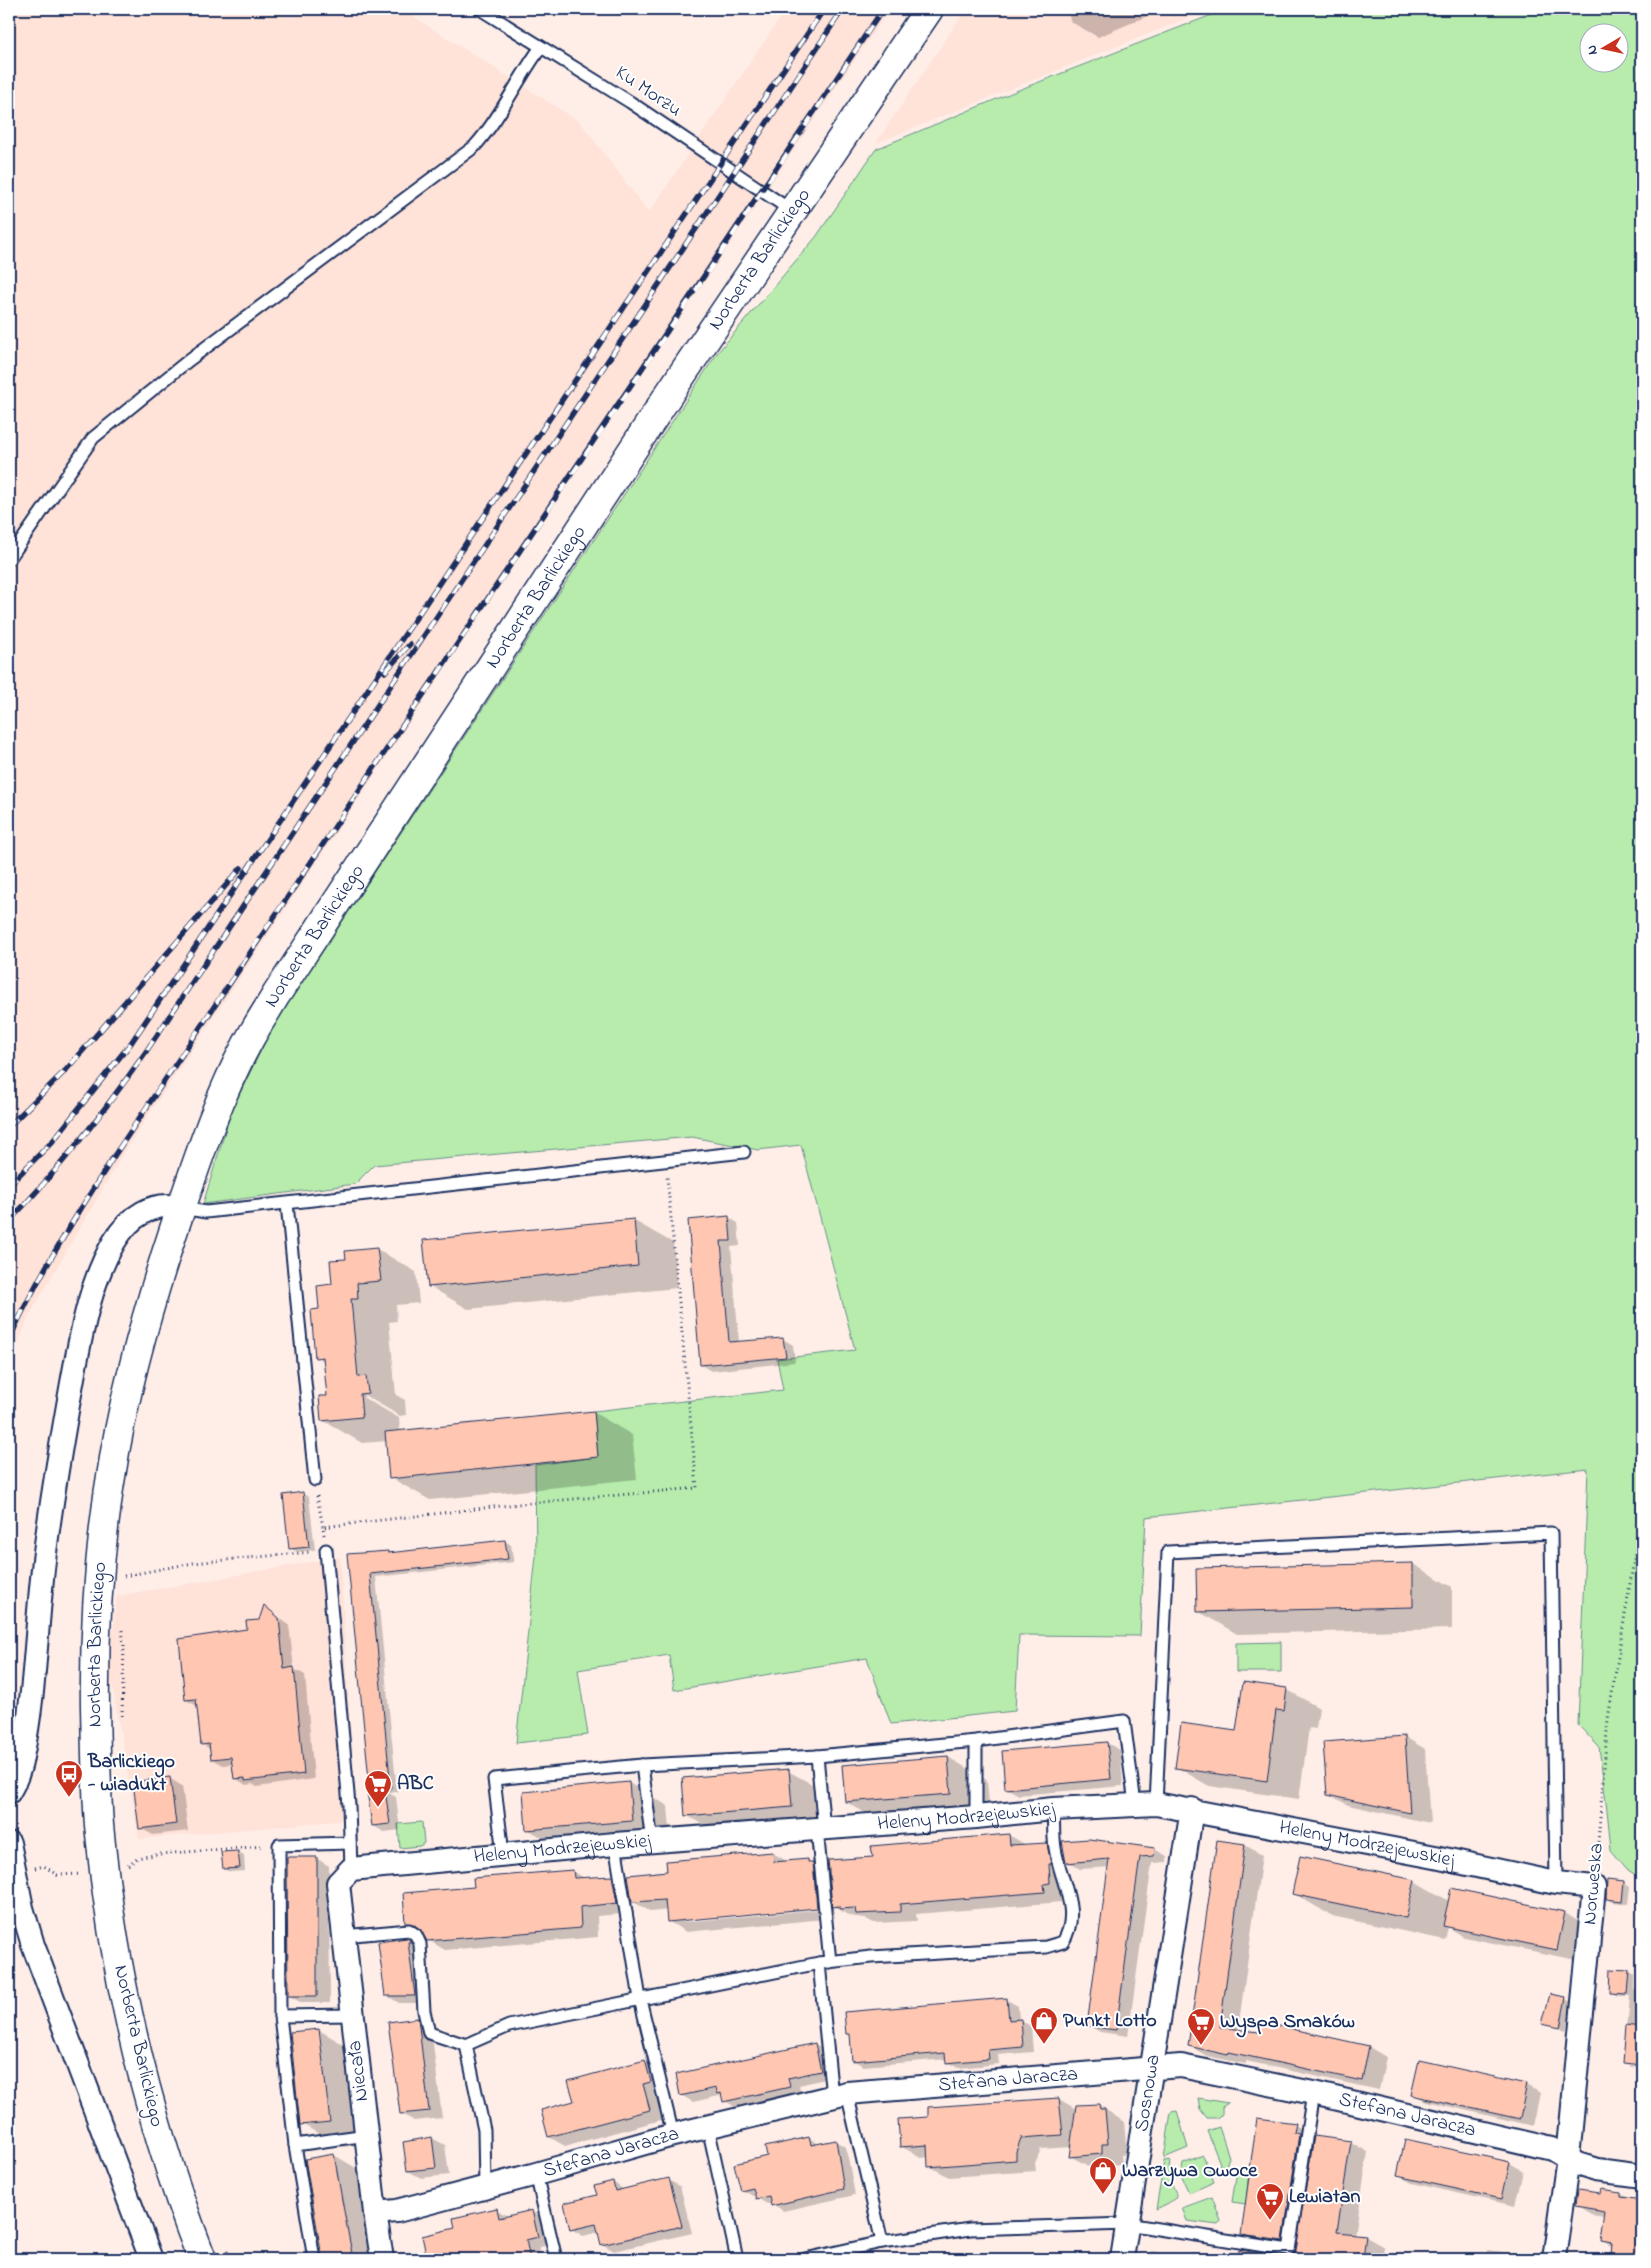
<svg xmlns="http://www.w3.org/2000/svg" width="1651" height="2268" viewBox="0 0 1651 2268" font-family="'Indie Flower',sans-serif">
	<rect width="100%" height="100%" fill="#ffeee8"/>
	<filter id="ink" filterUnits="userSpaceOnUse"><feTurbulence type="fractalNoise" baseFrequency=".02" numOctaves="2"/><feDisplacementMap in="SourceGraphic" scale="10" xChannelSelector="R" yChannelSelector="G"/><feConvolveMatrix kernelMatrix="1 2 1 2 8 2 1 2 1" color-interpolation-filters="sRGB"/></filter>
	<g filter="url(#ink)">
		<!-- built -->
		<g fill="#ffe2d8">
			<path d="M9 9H401L580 122 649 213 786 9H889L571 479 124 1152 29 1316 9 1368V1312L13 1303 9 1302Z"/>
			<path d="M966 9H1210L876 143Z"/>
			<path d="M340 1557 356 1819 139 1839 109 1666 117 1596Z"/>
		</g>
		<!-- green -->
		<g fill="#b7ecad" stroke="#698e86" fill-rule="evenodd">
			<path d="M1227 9H1642V1880L1628 1871 1611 1851 1608 1819 1599 1747 1578 1725 1588 1469 1146 1517 1140 1636 1019 1635 1015 1711 891 1724 867 1658 674 1690 669 1655 578 1670 588 1735 516 1743 536 1556 535 1465 598 1457 594 1411 783 1390 777 1359 855 1350 801 1145 758 1150 692 1137 374 1165 355 1184 203 1204 232 1109 272 1028 718 352 816 237 876 149 1016 91ZM1588 32H1618V62H1588Z"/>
			<path d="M1281 1642V1672H1236V1643Z"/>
			<path d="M422 1822 424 1843 420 1846 400 1848 398 1824Z"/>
			<path d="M1198 2098 1228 2103 1222 2107V2114L1218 2118H1207L1200 2109Z"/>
			<path d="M1177 2111 1188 2148 1164 2158 1171 2112Z"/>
			<path d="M1219 2127 1229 2157 1226 2166H1221L1207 2131Z"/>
			<path d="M1203 2155 1214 2182 1189 2193 1181 2175 1183 2163Z"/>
			<path d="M1170 2160C1170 2164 1169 2168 1169 2172 1172 2197 1189 2194 1156 2209L1164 2161Z"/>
			<path d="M1237 2170 1249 2171 1246 2204 1232 2202Z"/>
			<path d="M1212 2197 1221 2221 1218 2225 1187 2221 1182 2208Z"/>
		</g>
		<!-- shadow -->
		<g fill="#0003" fill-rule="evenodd">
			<path d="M1066 9H1164L1098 37 1071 22Z"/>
			<path d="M728 1217 738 1223 740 1246 731 1247 739 1342 783 1339 793 1345 795 1362 711 1371 701 1365 689 1221Z"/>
			<path d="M633 1220 673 1243 677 1288 468 1309 429 1286Z"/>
			<path d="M377 1249 416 1272 419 1303 396 1305 397 1321 389 1322 396 1395 405 1400 406 1415 400 1416 364 1395V1398L399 1418 400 1432 593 1412 632 1435 637 1479 430 1500 391 1478 387 1441 362 1443 322 1420 328 1397 325 1362 317 1357 320 1310 347 1260Z"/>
			<path d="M303 1494 309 1497 315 1550 297 1552 290 1548Z"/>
			<path d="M505 1541 511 1545 514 1562 376 1577 397 1792H387L396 1797 400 1830 384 1832 373 1826 376 1792 371 1789 349 1555 388 1552 391 1554Z"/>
			<path d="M1413 1564 1452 1587V1629L1237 1634 1198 1611Z"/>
			<path d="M265 1607 289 1625 294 1669 305 1675 314 1779 257 1787 252 1784 246 1785 235 1778 233 1764 223 1765 212 1759 211 1750 202 1744 197 1706 186 1700 248 1630 260 1621Z"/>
			<path d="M1286 1689 1319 1708 1316 1729 1309 1728 1299 1799 1209 1786 1176 1767 1237 1732Z"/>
			<path d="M1405 1737 1425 1749 1430 1823 1348 1805 1328 1794Z"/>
			<path d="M1107 1743 1120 1750 1123 1786 1019 1795 1006 1788Z"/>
			<path d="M948 1757 987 1780 990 1816 885 1824 846 1802Z"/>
			<path d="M788 1771 828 1793 831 1829 726 1838 686 1815Z"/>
			<path d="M169 1778 182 1786 188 1831 153 1835 140 1828Z"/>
			<path d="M629 1783 668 1806 671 1843 566 1851 527 1829Z"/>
			<path d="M1009 1835 1026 1845 1046 1844 1066 1855 1154 1849 1167 1856V1862L1152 1863 1128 2036 1100 2032 1088 2025 1110 1867 1080 1869 1065 1860 1067 1873V1893H1061V1902L916 1914 917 1921 874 1923 864 1918 850 1916 833 1906 835 1918 686 1932 668 1921 667 1910 651 1912 632 1901 634 1913 597 1916 598 1937 445 1950 428 1940 423 1932 407 1922 475 1888 474 1879 573 1871 586 1879 612 1877 631 1888 668 1872 773 1853 788 1862 808 1861 830 1873 874 1858ZM823 1906 824 1909 684 1922V1919Z"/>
			<path d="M1218 1842 1245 1845 1262 1855 1238 2030 1260 2033 1262 2024 1369 2047 1386 2057 1379 2090 1246 2061V2064L1207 2056 1189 2046Z"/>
			<path d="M238 1852 244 1855 245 1871 230 1872 224 1869 223 1853Z"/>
			<path d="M316 1858 329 1866 330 2003H302L289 1996Z"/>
			<path d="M1414 1881 1449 1901 1565 1913 1584 1925 1576 1960 1464 1937 1448 1927 1445 1940 1332 1916 1293 1893Z"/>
			<path d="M1624 1882 1630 1886 1628 1904 1613 1902 1607 1898Z"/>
			<path d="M407 1940 420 1947 427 2003H399L386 1995Z"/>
			<path d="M1628 1972 1634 1975V1990L1642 1991V2064L1629 2063V2066L1642 2068 1630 2067 1624 2063 1630 1996H1617L1611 1992Z"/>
			<path d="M1565 1999 1572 2002 1566 2030 1544 2023Z"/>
			<path d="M1007 2000 1018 2006 1019 2020 1031 2026 1033 2052 998 2055 999 2064 958 2068 947 2062V2059L863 2066 853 2060 851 2036 847 2033Z"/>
			<path d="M418 2020 431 2027 442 2118 414 2121 401 2113Z"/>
			<path d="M319 2030 358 2053 368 2144 341 2147 302 2124Z"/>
			<path d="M815 2044 827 2051 833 2077 799 2085 801 2094 737 2108 725 2101 723 2095 693 2102 681 2095Z"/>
			<path d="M644 2061 660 2070 665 2119 565 2146 549 2137 575 2102Z"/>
			<path d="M1420 2062 1527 2085 1540 2093 1533 2126 1426 2101 1413 2094Z"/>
			<path d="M1059 2099 1076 2109 1099 2105 1124 2122 1127 2154 1121 2155 1122 2165 1090 2167 1070 2156 1071 2147 1041 2149 1035 2163 1036 2171 949 2177 929 2166V2157L921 2158 901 2146 930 2118Z"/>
			<path d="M1642 2104V2136L1639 2134Z"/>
			<path d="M1295 2125 1315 2137 1351 2142 1368 2152 1355 2235 1366 2237 1384 2247 1382 2259H1310L1312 2243 1303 2246 1263 2240 1243 2229Z"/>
			<path d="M432 2138 445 2145 449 2175 421 2178 408 2171Z"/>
			<path d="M809 2138 820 2145 835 2141 846 2147 855 2195 783 2211 772 2203 767 2204 757 2198 756 2196H753L742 2190 769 2157Z"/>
			<path d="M334 2155 373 2178 387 2259H324L307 2160Z"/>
			<path d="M1510 2163 1523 2171 1515 2206 1412 2183 1399 2176Z"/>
			<path d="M668 2180 680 2186 692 2233 614 2251 602 2244 599 2232 583 2236 571 2229 613 2182 624 2190Z"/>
			<path d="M1603 2191 1620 2193 1630 2198 1642 2200V2259H1623L1613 2253V2248L1602 2242 1606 2216 1591 2214 1576 2205 1602 2195Z"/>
			<path d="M497 2210 509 2217 532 2212 545 2219 551 2245 539 2247 542 2259H428L423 2236 457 2228Z"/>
			<path d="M1488 2250 1518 2254 1524 2259H1467V2256L1487 2259Z"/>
			<path d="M1151 2251 1189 2257 1190 2252 1246 2259H1149Z"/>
		</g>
		<!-- building -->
		<g fill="#ffc7b2" stroke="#1b2f5e">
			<path d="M729 1216 731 1241H721L729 1342 783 1338 786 1357 700 1365 688 1220Z"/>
			<path d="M634 1219 638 1266 428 1287 423 1240Z"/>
			<path d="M377 1248 381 1281 357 1283 358 1299H351L358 1377 366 1376 368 1393 360 1394 362 1417 321 1421 319 1396H327L323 1357 315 1358 311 1310 319 1309 317 1286 332 1284 330 1260 346 1259 345 1251Z"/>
			<path d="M594 1411 598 1457 389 1479 385 1432Z"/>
			<path d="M303 1492 309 1547 289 1549 283 1495Z"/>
			<path d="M505 1540 508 1559 370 1574 391 1789 370 1790 347 1554 388 1551V1553Z"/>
			<path d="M1413 1563V1607L1197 1612 1196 1568Z"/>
			<path d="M264 1605 279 1618 284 1669 294 1667 304 1774 245 1781V1778L234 1779 231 1757 211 1759 209 1744 201 1745 196 1699 185 1700 179 1639 247 1629 246 1621 259 1620Z"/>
			<path d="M1243 1682 1287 1688 1284 1711 1276 1710 1267 1781 1175 1768 1181 1723 1236 1731Z"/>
			<path d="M1405 1736 1410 1813 1327 1795 1323 1742Z"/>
			<path d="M1107 1742 1111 1779 1005 1789 1002 1751Z"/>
			<path d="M948 1756 951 1794 845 1802 842 1765Z"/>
			<path d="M789 1769 792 1807 685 1816 682 1778Z"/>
			<path d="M170 1777 176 1824 139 1829 133 1782Z"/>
			<path d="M629 1782 632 1821 526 1830 523 1792Z"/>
			<path d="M385 1790 390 1824 372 1826 367 1791Z"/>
			<path d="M1009 1834 1010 1845 1047 1843 1051 1864H1049L1050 1883 1044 1884 1045 1892 900 1904V1912L856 1914 855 1908 839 1909V1906L832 1907 828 1860 873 1857 871 1846Z"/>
			<path d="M1089 1839 1155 1848 1154 1856 1140 1857 1116 2030 1087 2026 1109 1859 1066 1863 1062 1841Z"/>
			<path d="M1217 1840 1245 1844 1220 2027 1259 2032 1261 2022 1369 2046 1362 2081 1229 2052 1228 2055 1188 2046Z"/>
			<path d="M238 1851 240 1868 223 1869 221 1852Z"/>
			<path d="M773 1852 774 1862 808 1859V1862H813L817 1908 667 1922 665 1900 632 1902 628 1875 667 1871 666 1861Z"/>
			<path d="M1300 1856 1415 1880 1406 1918 1292 1894Z"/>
			<path d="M287 1857H317V1996H288Z"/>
			<path d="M573 1870 574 1878 612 1876 617 1903 580 1907 581 1928 427 1941 420 1929 413 1924 405 1923 403 1893 474 1887 473 1878Z"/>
			<path d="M1607 1879 1624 1881 1622 1901 1606 1899Z"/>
			<path d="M1451 1888 1565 1912 1557 1950 1443 1926Z"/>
			<path d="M407 1938 411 1942H408L415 1996H385L378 1942Z"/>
			<path d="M1611 1969 1629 1970 1627 1994 1610 1993Z"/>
			<path d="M1550 1994 1566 1997 1560 2028 1542 2024Z"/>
			<path d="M1007 1998 1009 2020 1021 2019 1023 2047 988 2050 989 2059 946 2063 945 2053 852 2061 850 2034H846L844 2012Z"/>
			<path d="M418 2018 429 2111 400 2114 388 2022Z"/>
			<path d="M1626 2025 1642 2027V2066L1623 2064Z"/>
			<path d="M319 2029 330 2122 300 2125 290 2032Z"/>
			<path d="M815 2043 821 2071 788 2078 790 2087 723 2102 721 2093 718 2094 716 2088 680 2096 676 2074Z"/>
			<path d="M645 2060 651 2082 643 2084 650 2110 548 2137 541 2110 574 2101 568 2081Z"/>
			<path d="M1419 2060 1527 2084 1520 2119 1411 2095Z"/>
			<path d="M1059 2098 1063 2135 1021 2138 1016 2152V2160L928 2167 927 2145 900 2147 898 2119 928 2117V2107Z"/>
			<path d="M1099 2104 1100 2109H1105L1108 2144H1102V2154L1069 2157 1076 2105Z"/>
			<path d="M1257 2118 1296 2123 1294 2133 1299 2134 1283 2241 1241 2235Z"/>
			<path d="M1314 2136 1351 2141 1337 2232 1366 2235 1363 2259H1238L1239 2250 1288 2257 1295 2254Z"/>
			<path d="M432 2137 436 2168 407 2171 403 2142Z"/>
			<path d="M809 2137 811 2145 836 2140 844 2189 771 2206 769 2196 756 2199 753 2188 741 2191 734 2164 767 2156 765 2147Z"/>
			<path d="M1405 2139 1510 2162 1502 2199 1397 2176Z"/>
			<path d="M334 2154 342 2200 353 2259H323L321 2251 305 2159Z"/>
			<path d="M669 2178 682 2226 601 2245 596 2224 570 2230 564 2203 597 2195 594 2186 613 2181 615 2191Z"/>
			<path d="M1602 2189 1620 2192V2196L1642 2199V2257L1611 2254 1612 2244 1601 2242 1605 2211 1575 2206 1577 2191 1601 2194Z"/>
			<path d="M497 2208 499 2218 532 2210 538 2237 526 2240 530 2259H427L422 2236 455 2228 453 2218Z"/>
		</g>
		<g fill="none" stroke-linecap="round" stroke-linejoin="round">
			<defs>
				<g id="service">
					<path d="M480 9 630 102 792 211"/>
					<path d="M9 559 93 438 189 360 474 147C501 117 517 80 541 47"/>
					<path d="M287 1204 315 1480"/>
					<path d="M182 1208 206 1212 744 1152"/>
					<path d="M326 1550 349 1805 351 1869"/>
					<path d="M817 1756 824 1829"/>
					<path d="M642 1765 652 1842"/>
					<path d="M1156 1804 1168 1552 1551 1533 1556 1883"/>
					<path d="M976 1817V1741"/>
					<path d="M817 1829 830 1962"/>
					<path d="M615 1844 640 1999 673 2135"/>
					<path d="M503 1854 494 1779 642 1765 817 1756 976 1741 1124 1721 1135 1804"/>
					<path d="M343 1936 409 1930 416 1935 420 1944 424 2011 429 2033 466 2045 509 2026 819 1963 871 1957 1046 1947 1063 1942C1082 1911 1060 1881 1055 1848 1053 1836 1054 1822 1053 1809"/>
					<path d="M819 1963 832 2097"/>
					<path d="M280 2016 352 2015"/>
					<path d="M466 2045 484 2130 485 2188"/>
					<path d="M847 2093 882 2242"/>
					<path d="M708 2127 737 2259"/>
					<path d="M295 2145 367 2135"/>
					<path d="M536 2174 556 2259"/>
					<path d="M314 2259 295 2145 280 2016 279 1845 350 1843"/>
					<path d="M805 2259 882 2242 970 2229 1127 2224 1289 2250 1313 2093"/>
				</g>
				<g id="minor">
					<path d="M9 1792C15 1782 20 1769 22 1757 35 1695 36 1631 43 1569 50 1507 61 1444 72 1383 81 1335 89 1285 114 1242 129 1217 153 1200 182 1208"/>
					<path d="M9 1843 22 1908 33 1945 151 2259"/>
					<path id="s1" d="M375 2213 397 2211 536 2174 673 2135 847 2093 1181 2066 1313 2093 1552 2149 1577 2164 1597 2170 1642 2176"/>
					<path id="s2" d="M382 2259 375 2213 338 1883 351 1869 615 1844 976 1817 1053 1809 1156 1804 1435 1857 1556 1883 1594 1887 1568 2158 1554 2259"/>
					<path id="s3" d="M1122 2259 1192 1809"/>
				</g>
				<g id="tertiary">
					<path id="s4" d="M202 2259C148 2120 113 1975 99 1825 96 1786 96 1747 95 1707 94 1622 100 1535 115 1452 129 1374 151 1298 176 1223 196 1166 217 1099 246 1046 255 1028 266 1012 276 995L671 391 929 9"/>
				</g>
			</defs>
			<!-- service casing -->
			<use href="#service" stroke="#1b2f5e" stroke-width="15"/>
			<!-- minor casing -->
			<use href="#minor" stroke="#1b2f5e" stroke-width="26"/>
			<!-- tertiary casing -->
			<use href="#tertiary" stroke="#1b2f5e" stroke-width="31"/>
			<!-- path -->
			<g stroke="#1b2f5e" stroke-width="3" stroke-dasharray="1 4" stroke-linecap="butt">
				<path d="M317 1496 323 1527"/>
				<path d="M324 1535 323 1527 518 1504 697 1488 667 1177"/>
				<path d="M124 1576 193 1563 311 1552"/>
				<path d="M122 1716 124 1645 122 1630"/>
				<path d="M128 1865 137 1858 160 1854 264 1846"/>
				<path d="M1596 1867 1608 1719 1642 1510"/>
				<path d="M35 1868 44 1866 57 1875 81 1874"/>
				<path d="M227 2251 230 2259"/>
			</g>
			<!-- service -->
			<use href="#service" stroke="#fff" stroke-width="11"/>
			<!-- minor -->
			<use href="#minor" stroke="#fff" stroke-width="22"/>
			<!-- tertiary -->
			<use href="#tertiary" stroke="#fff" stroke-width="28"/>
			<defs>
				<g id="rail">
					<path d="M385 672 410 644"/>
					<path d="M9 1126 66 1070 241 868"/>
					<path d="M9 1185 52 1142 131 1043 824 9"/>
					<path d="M9 1221C60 1169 103 1113 145 1053L843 9"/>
					<path d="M9 1340C38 1275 76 1216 114 1156 369 773 629 393 883 9"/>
				</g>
			</defs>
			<!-- rail casing -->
			<use href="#rail" stroke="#1b2f5e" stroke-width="5.5"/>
			<!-- rail -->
			<use href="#rail" stroke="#fff" stroke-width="4" stroke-dasharray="11" stroke-linecap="butt"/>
		</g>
	</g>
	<!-- icons -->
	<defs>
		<symbol id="bus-pin" viewBox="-11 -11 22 30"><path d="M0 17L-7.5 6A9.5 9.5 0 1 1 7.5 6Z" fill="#c8321e" stroke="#fff"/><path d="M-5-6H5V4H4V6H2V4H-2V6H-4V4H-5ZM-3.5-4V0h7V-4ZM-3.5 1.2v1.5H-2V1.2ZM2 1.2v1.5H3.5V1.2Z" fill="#fff"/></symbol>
		<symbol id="supermarket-pin" viewBox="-11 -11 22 30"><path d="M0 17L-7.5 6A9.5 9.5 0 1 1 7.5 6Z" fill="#c8321e" stroke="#fff"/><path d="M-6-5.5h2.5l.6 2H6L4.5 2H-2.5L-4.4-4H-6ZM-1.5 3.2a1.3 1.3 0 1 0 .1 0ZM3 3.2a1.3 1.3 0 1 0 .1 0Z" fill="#fff"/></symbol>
		<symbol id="shop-pin" viewBox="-11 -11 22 30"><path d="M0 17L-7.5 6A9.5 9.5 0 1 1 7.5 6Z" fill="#c8321e" stroke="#fff"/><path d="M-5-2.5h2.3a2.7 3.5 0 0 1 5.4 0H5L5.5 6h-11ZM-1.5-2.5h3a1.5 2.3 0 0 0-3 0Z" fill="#fff"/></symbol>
	</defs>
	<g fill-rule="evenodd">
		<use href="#bus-pin" x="53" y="1758" width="32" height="43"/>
		<use href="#supermarket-pin" x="362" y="1768" width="32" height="43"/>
		<use href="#shop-pin" x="1028" y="2005" width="32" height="43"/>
		<use href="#supermarket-pin" x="1185" y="2006" width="32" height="43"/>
		<use href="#shop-pin" x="1087" y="2155" width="32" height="43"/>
		<use href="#supermarket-pin" x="1254" y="2181" width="32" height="43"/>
	</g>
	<g text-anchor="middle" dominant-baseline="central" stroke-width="4" stroke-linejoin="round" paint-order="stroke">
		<!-- street labels -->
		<g font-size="20" fill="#1b2f5e" stroke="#fff">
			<text transform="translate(648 92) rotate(34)">Ku Morzu</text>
			<text stroke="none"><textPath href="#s4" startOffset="2189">Norberta Barlickiego</textPath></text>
			<text stroke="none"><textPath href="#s4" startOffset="1784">Norberta Barlickiego</textPath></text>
			<text stroke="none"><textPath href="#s4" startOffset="1379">Norberta Barlickiego</textPath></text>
			<text stroke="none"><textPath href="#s4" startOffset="628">Norberta Barlickiego</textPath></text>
			<text stroke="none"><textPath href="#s2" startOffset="1015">Heleny Modrzejewskiej</textPath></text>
			<text stroke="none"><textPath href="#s2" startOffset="1420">Heleny Modrzejewskiej</textPath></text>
			<text stroke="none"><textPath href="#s2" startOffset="610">Heleny Modrzejewskiej</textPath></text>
			<text transform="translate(1594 1884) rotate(-85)">Norweska</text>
			<text transform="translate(138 2046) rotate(77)">Norberta Barlickiego</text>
			<text transform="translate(359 2071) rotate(-97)">Niecała</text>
			<text stroke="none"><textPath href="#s1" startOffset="649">Stefana Jaracza</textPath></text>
			<text stroke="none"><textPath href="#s3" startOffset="168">Sosnowa</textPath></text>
			<text stroke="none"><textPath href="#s1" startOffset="1054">Stefana Jaracza</textPath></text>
			<text stroke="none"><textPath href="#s1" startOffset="244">Stefana Jaracza</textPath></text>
		</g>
		<!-- poi labels -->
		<g font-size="20" font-weight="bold" fill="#1b2f5e" stroke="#fff" text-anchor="start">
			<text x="88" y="1762">Barlickiego<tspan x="88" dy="23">- wiadukt</tspan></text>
			<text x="397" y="1784">ABC</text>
			<text x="1063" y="2021">Punkt Lotto</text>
			<text x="1220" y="2022">Wyspa Smaków</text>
			<text x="1122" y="2171">Warzywa Owoce</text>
			<text x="1289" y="2197">Lewiatan</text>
		</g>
	</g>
	<!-- margin -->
	<rect width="1651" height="2268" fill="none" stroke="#fff" stroke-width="30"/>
	<rect x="15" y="15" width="1621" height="2238" fill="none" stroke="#1b2f5e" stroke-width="2" filter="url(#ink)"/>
	<!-- north arrow -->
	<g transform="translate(1604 48) rotate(261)"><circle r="24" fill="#ffffff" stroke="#a4acbf"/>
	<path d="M0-4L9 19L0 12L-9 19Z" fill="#c8321e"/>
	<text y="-8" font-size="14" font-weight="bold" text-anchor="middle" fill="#1b2f5e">N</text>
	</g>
</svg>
